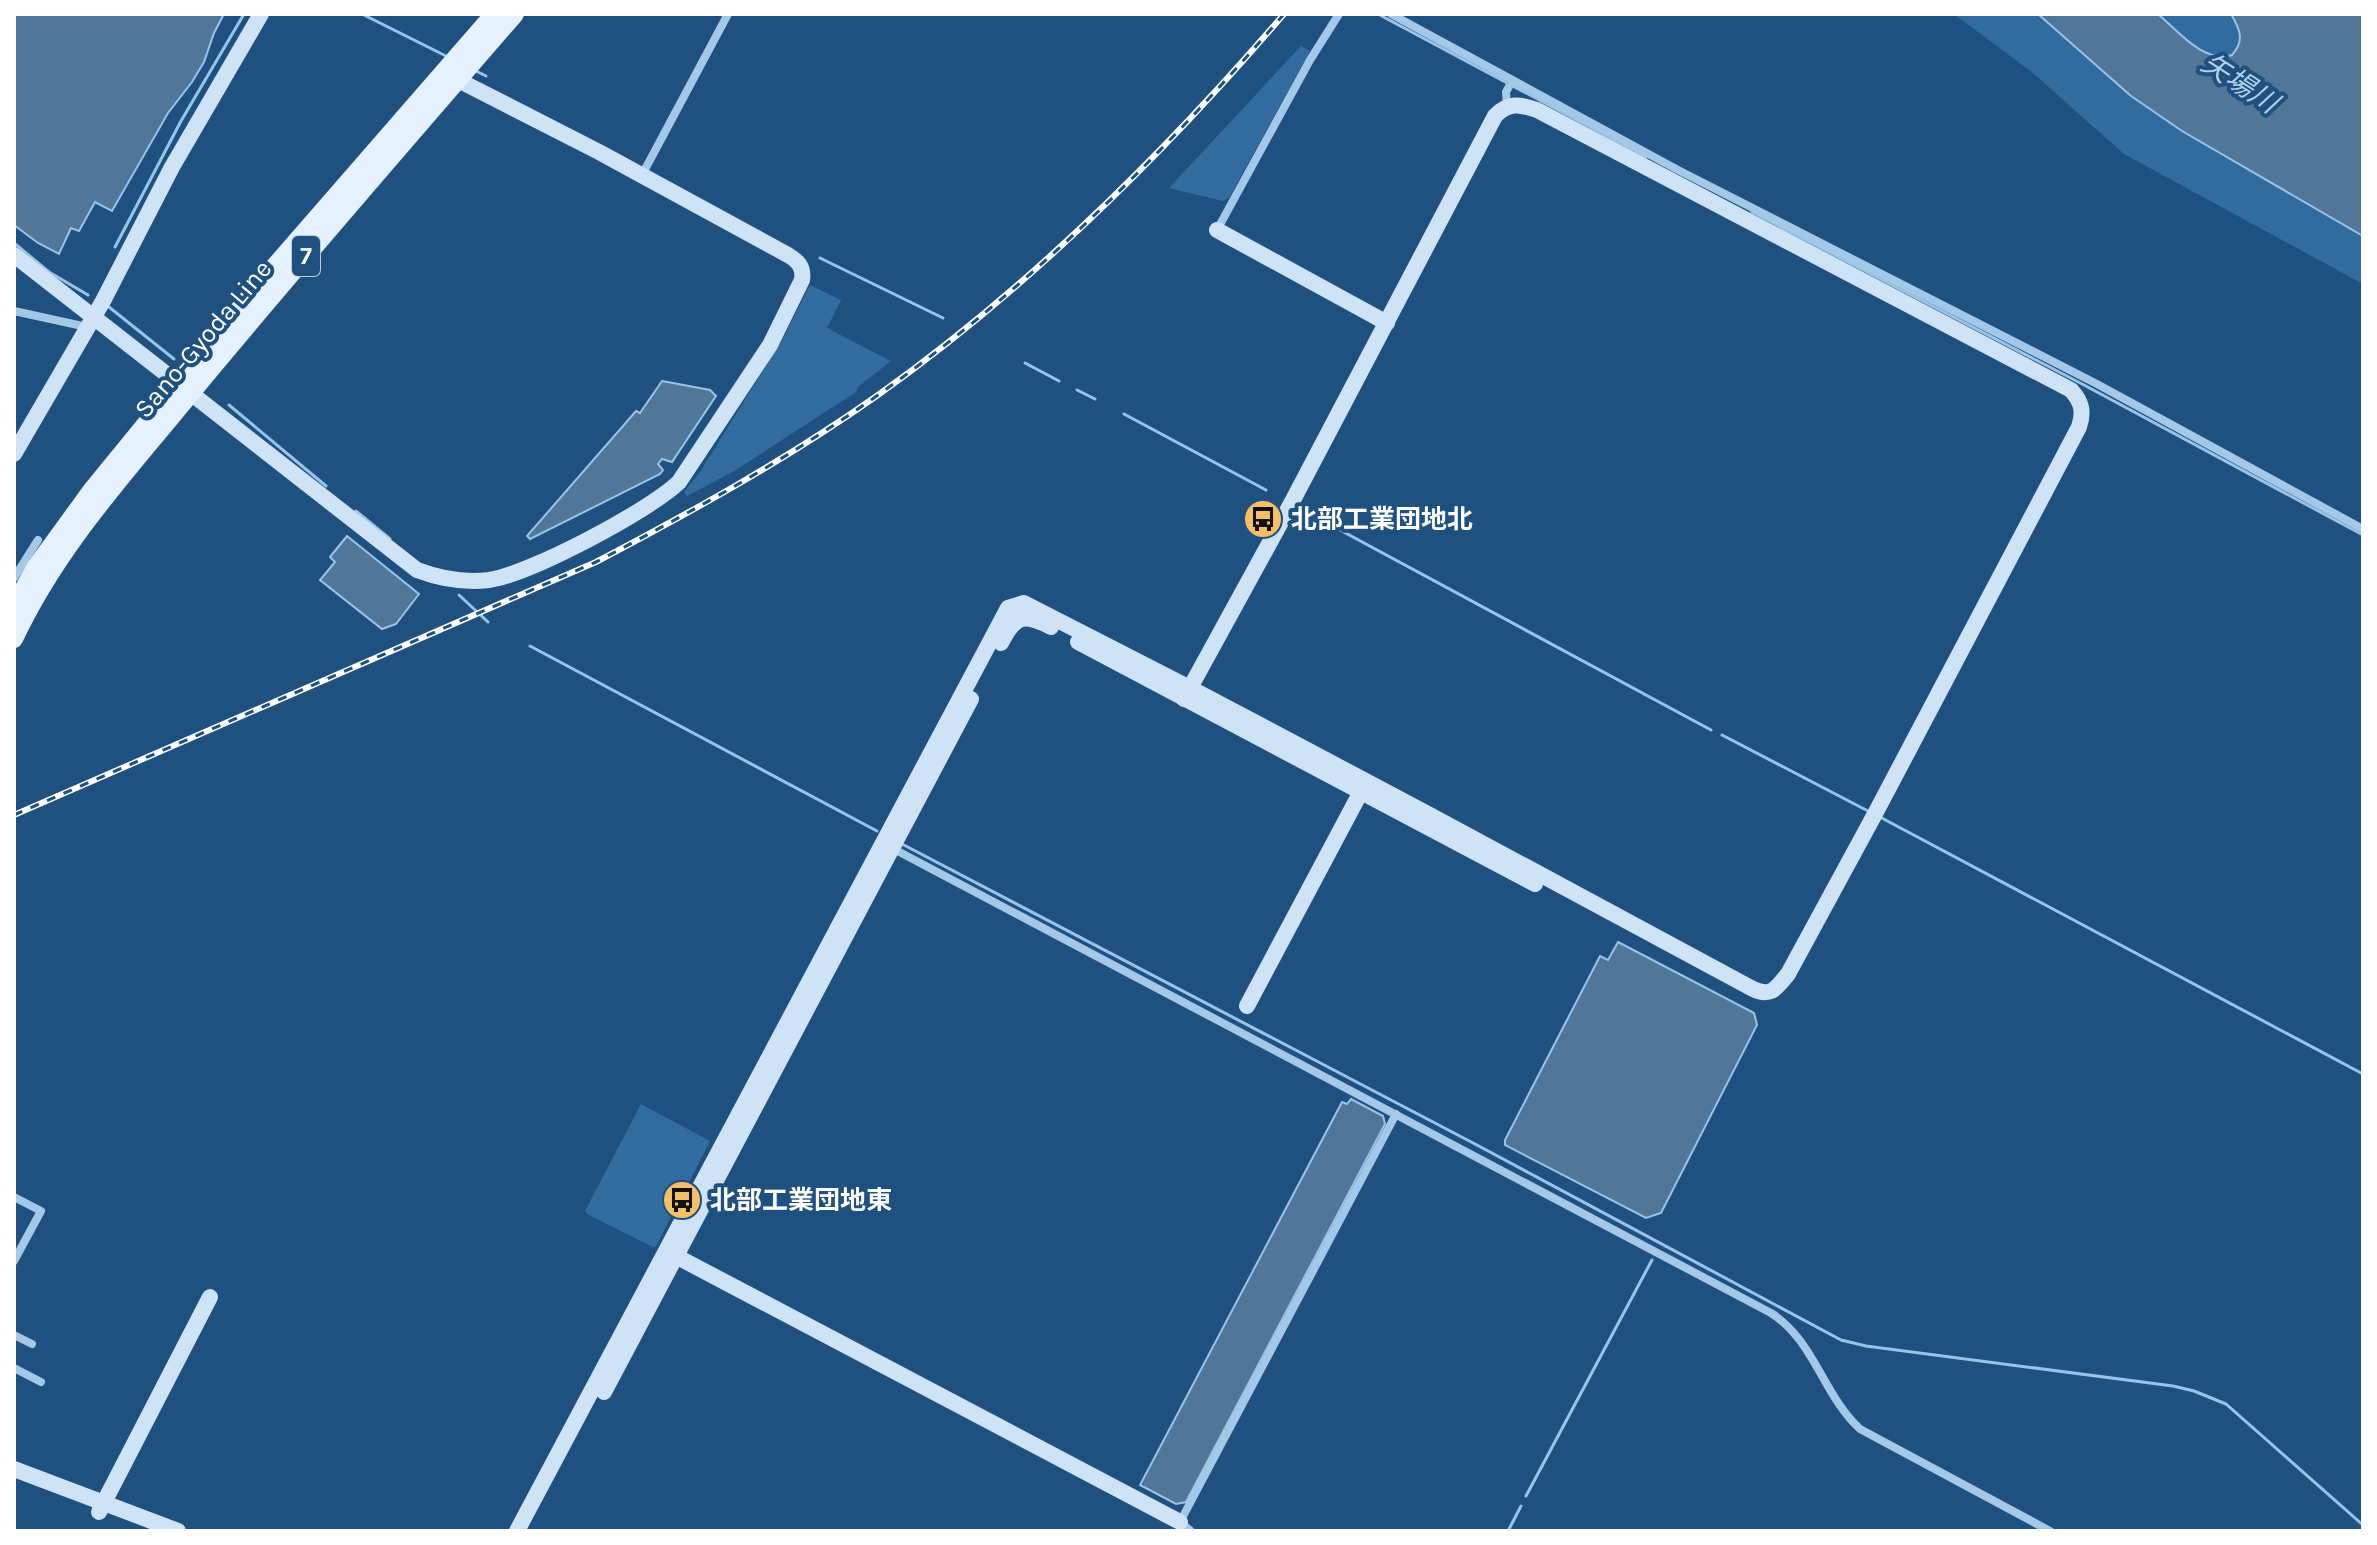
<svg xmlns="http://www.w3.org/2000/svg" width="2377" height="1545" viewBox="0 0 2377 1545" font-family="Karla,'Noto Sans JP',sans-serif">
	<rect width="100%" height="100%" fill="#1f5180"/>
	<!-- green -->
	<g fill="#326c9e">
		<path d="M1954 14H2038L2131 96 2182 131 2363 236V284L2124 154 2033 73Z"/>
		<path d="M2158 14H2184L2193 16 2195 14H2231C2239 29 2246 40 2232 55 2204 64 2178 31 2158 14Z"/>
		<path d="M1301 46 1310 51 1229 198 1223 201 1169 188Z"/>
		<path d="M810 285 841 300 827 328 891 361 858 387 856 392 736 470 687 496 684 492 700 472 781 342Z"/>
		<path d="M641 1104 710 1141 656 1246 653 1247 587 1214 585 1211Z"/>
	</g>
	<!-- water -->
	<g fill="#517698" stroke="#97c4ea" stroke-width="2">
		<path d="M14 14H224L214 33 204 62 192 82 168 113 112 211 95 202 79 231 71 228 59 254 38 243 14 225Z"/>
		<path d="M2038 14H2158C2178 31 2204 64 2232 55 2245 41 2240 29 2231 14H2363V236L2182 131 2131 96Z"/>
		<path d="M662 381 710 390 716 396 672 462 662 459 658 464 663 470 660 474 530 539 527 536 636 411 640 413Z"/>
		<path d="M347 536 419 594 396 624 382 629 320 580 335 562 330 557Z"/>
		<path d="M1618 942 1754 1013 1757 1025 1661 1213 1646 1218 1505 1145V1140L1600 956 1608 960Z"/>
		<path d="M1351 1099 1383 1116 1385 1124 1186 1502 1176 1504 1140 1485 1342 1102 1347 1104Z"/>
	</g>
	<g fill="none" stroke-linecap="round" stroke-linejoin="round">
		<!-- stream -->
		<g stroke="#97c4ea" stroke-width="3">
			<path d="M362 14 448 57"/>
			<path d="M1378 14 1646 157"/>
			<path d="M476 71 486 76"/>
			<path d="M1752 212 2084 385 2363 535"/>
			<path d="M14 243 49 272 88 295"/>
			<path d="M115 247 181 121 244 14"/>
			<path d="M820 258 943 318"/>
			<path d="M109 307 174 359"/>
			<path d="M1025 363 1059 381"/>
			<path d="M1077 390 1095 399"/>
			<path d="M229 405 326 486"/>
			<path d="M1124 414 1266 490"/>
			<path d="M356 511 390 539"/>
			<path d="M1314 516 1711 730"/>
			<path d="M459 595 488 622"/>
			<path d="M530 646 877 831"/>
			<path d="M1722 735 1868 811"/>
			<path d="M1878 816 2363 1074"/>
			<path d="M902 844 1475 1144 1841 1340 1866 1346 2173 1386 2194 1391 2226 1404 2363 1525"/>
			<path d="M1526 1496 1652 1260"/>
			<path d="M1508 1531 1521 1506"/>
		</g>
		<!-- street -->
		<g stroke="#a3c8e8" stroke-width="8">
			<path d="M1391 14 1678 170 2097 384 2363 529"/>
			<path d="M1507 106 1506 92 1512 81"/>
			<path d="M642 175 728 14"/>
			<path d="M1217 230 1310 60 1339 14"/>
			<path d="M14 311 87 327"/>
			<path d="M14 578 38 540"/>
			<path d="M890 847 1771 1313C1814 1340 1823 1395 1860 1429L2050 1531"/>
			<path d="M14 1197 41 1211 14 1261"/>
			<path d="M14 1335 32 1344"/>
			<path d="M14 1368 41 1382"/>
			<path d="M1191 1531 1180 1522 1396 1114"/>
		</g>
		<!-- secondary -->
		<g stroke="#cee3f6" stroke-width="16">
			<path d="M1217 230 1387 323"/>
			<path d="M14 255 417 570C441 579 464 583 489 580 530 574 649 511 679 482L770 345 802 280C804 267 798 261 788 255L599 152 458 80"/>
			<path d="M14 454 103 301 172 167 261 14"/>
			<path d="M1078 642 1535 884"/>
			<path d="M1001 643C1015 615 1024 613 1051 627"/>
			<path d="M1247 1006 1364 786"/>
			<path d="M668 1252 1180 1522"/>
			<path d="M604 1392 971 699"/>
			<path d="M14 1469 178 1531"/>
			<path d="M99 1512 210 1297"/>
			<path d="M517 1531 1008 608 1024 603 1190 688 1428 814 1753 989C1772 998 1777 987 1788 974L1876 812 2079 427C2084 412 2082 402 2071 390L1537 110C1520 104 1508 102 1495 116L1293 500 1190 688 1184 699"/>
		</g>
		<!-- primary -->
		<g stroke="#e6f1fe" stroke-width="18">
			<path d="M14 606 35 568 91 491 273 268 494 14"/>
			<path d="M14 639C58 545 126 473 191 393 297 265 406 140 515 14"/>
		</g>
		<defs>
			<path id="rail" d="M14 815 596 562C693 511 789 458 878 395 1030 287 1163 155 1284 14"/>
		</defs>
		<!-- rail casing -->
		<use href="#rail" stroke="#fff" stroke-width="6"/>
		<!-- rail -->
		<use href="#rail" stroke="#1f5180" stroke-width="3" stroke-dasharray="9" stroke-linecap="butt"/>
	</g>
	<!-- icons -->
	<defs>
		<symbol id="bus-disc" viewBox="-11 -11 22 22"><circle r="9.5" fill="#f6bf63" stroke="#1f5180"/><path d="M-5-6H5V4H4V6H2V4H-2V6H-4V4H-5ZM-3.5-4V0h7V-4ZM-3.5 1.2v1.5H-2V1.2ZM2 1.2v1.5H3.5V1.2Z" fill="#111"/></symbol>
	</defs>
	<g fill-rule="evenodd">
		<use href="#bus-disc" x="1241" y="497" width="44" height="44"/>
		<use href="#bus-disc" x="660" y="1178" width="44" height="44"/>
	</g>
	<g text-anchor="middle" dominant-baseline="central" stroke-width="8" stroke-linejoin="round" paint-order="stroke">
		<!-- shield labels -->
		<rect fill="#1f5180" stroke="#bccbd9" stroke-width="2" x="292" y="236" width="28" height="40" rx="6"/>
		<g font-size="24" font-weight="bold" fill="#fff">
			<text x="306" y="256">7</text>
		</g>
		<!-- street labels -->
		<g font-size="26" fill="#fff" stroke="#1f5180">
			<text transform="translate(203 339) rotate(-50)">Sano-Gyoda Line</text>
		</g>
		<!-- poi labels -->
		<g font-size="26" font-weight="bold" fill="#fff" stroke="#1f5180" text-anchor="start">
			<text x="1291" y="519">北部工業団地北</text>
			<text x="710" y="1200">北部工業団地東</text>
		</g>
		<!-- water labels -->
		<g font-size="28" font-style="italic" fill="#afd2f0" stroke="#1f5180">
			<text transform="translate(2240 83) rotate(33)">矢場川</text>
		</g>
	</g>
	<!-- border -->
	<rect width="2377" height="1545" fill="none" stroke="#ffffff" stroke-width="32"/>
</svg>
